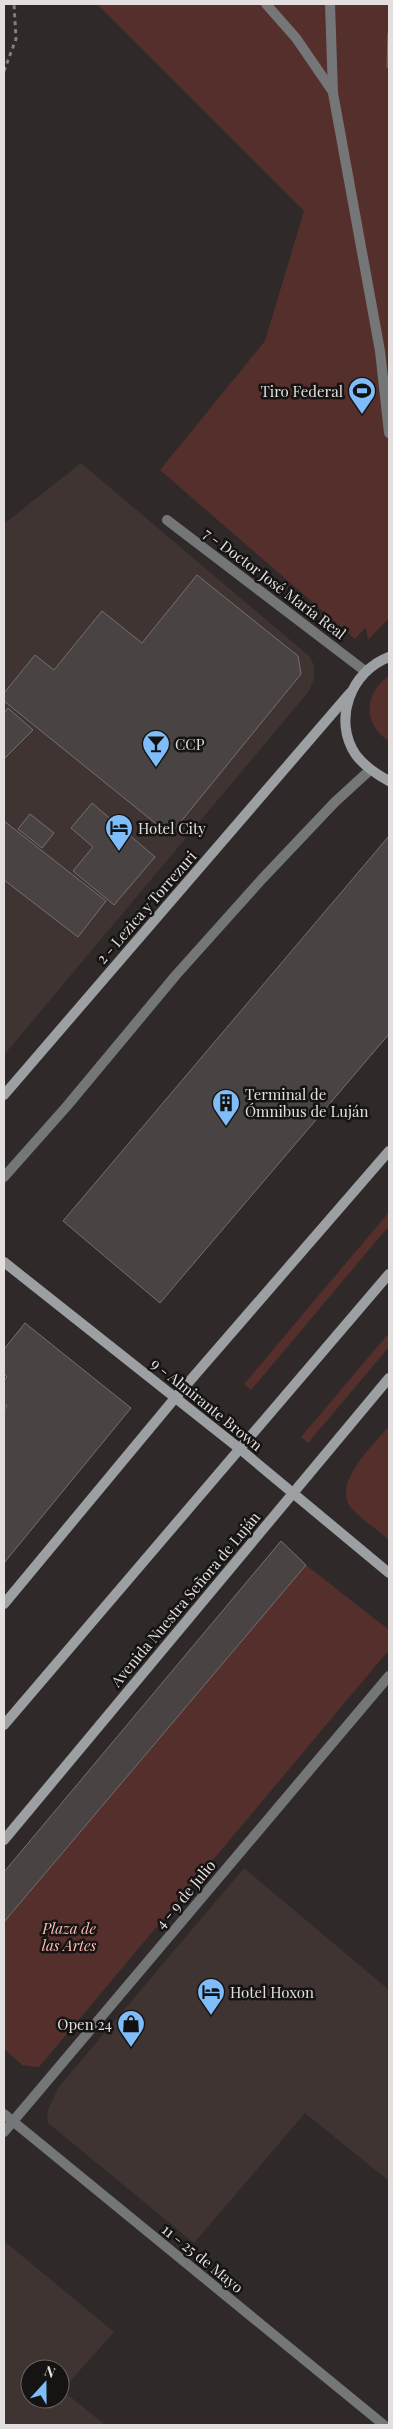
<svg xmlns="http://www.w3.org/2000/svg" width="393" height="2429" viewBox="0 0 393 2429" font-family="'Playfair Display',serif">
	<rect width="100%" height="100%" fill="#2f2a29"/>
	<!-- built -->
	<g fill="#3f3432" fill-rule="evenodd">
		<path d="M81 463 309 656 314 665V679L309 691 4 1055V524Z"/>
		<path d="M244 1868 389 1990V2181L305 2113 194 2243 48 2123 47 2112 58 2088Z"/>
		<path d="M4 2241 114 2332 62 2390 105 2425H4ZM30 2369H60V2399H30Z"/>
	</g>
	<!-- green -->
	<g fill="#552f2b">
		<path d="M97 4H389V618L368 640 366 627 355 639 160 470 265 341 304 211Z"/>
		<path d="M389 676V741C362 724 364 693 389 676Z"/>
		<path d="M389 1212V1226L251 1390 244 1384Z"/>
		<path d="M389 1333V1347L308 1443 301 1437Z"/>
		<path d="M389 1426V1540C378 1530 364 1521 353 1510 329 1485 373 1446 389 1426Z"/>
		<path d="M306 1565 389 1630V1650L39 2067 22 2065 4 2049V1922Z"/>
	</g>
	<!-- building -->
	<g fill="#494343" stroke="#766f6f">
		<path d="M388 33H389V67H387Z"/>
		<path d="M197 575 298 656 301 674 170 835 4 701V693L35 655 54 670 102 611 142 643Z"/>
		<path d="M8 708 33 730 4 759V713Z"/>
		<path d="M92 803 155 857 114 905 73 871 93 847 71 828Z"/>
		<path d="M30 814 54 833 42 848 18 829Z"/>
		<path d="M4 821 106 901 78 937 4 880Z"/>
		<path d="M389 836V1034L160 1303 63 1221Z"/>
		<path d="M25 1323 131 1408 4 1563V1410L7 1406 4 1404V1380L7 1377 4 1374V1349Z"/>
		<path d="M281 1541 306 1565 4 1922V1872Z"/>
	</g>
	<g fill="none" stroke-linecap="round" stroke-linejoin="round">
		<!-- path -->
		<path stroke="#837e7d" stroke-width="3" stroke-dasharray="4 4" stroke-linecap="butt" d="M4 71 16 39 14 4"/>
		<!-- lane -->
		<g stroke="#747678" stroke-width="10">
			<path d="M266 4 296 38 333 92"/>
			<path d="M330 4 333 93 380 351 389 433"/>
			<path d="M4 1177 67 1106 176 975 262 879 335 802 370 770"/>
		</g>
		<!-- street -->
		<g stroke="#747678" stroke-width="10">
			<path d="M167 520 365 671"/>
			<path d="M4 2114 384 2425"/>
			<path d="M4 2132 389 1676"/>
		</g>
		<!-- secondary -->
		<g stroke="#9da0a3" stroke-width="10">
			<path d="M389 657C351 671 332 720 356 755 365 767 376 774 389 781"/>
			<path d="M4 1095 350 693"/>
			<path d="M4 1262 240 1449 389 1573"/>
			<path d="M4 1604 175 1398 389 1151"/>
			<path d="M4 1725 389 1274"/>
			<path d="M4 1840 389 1378"/>
		</g>
	</g>
	<!-- icons -->
	<defs>
		<symbol id="stadium-pin" viewBox="-11 -11 22 30"><path d="M0 17L-7.5 6A9.5 9.5 0 1 1 7.5 6Z" fill="#7ebdf9" stroke="#161313"/><path d="M0-5a6.5 5 0 1 0 0 10a6.5 5 0 1 0 0-10ZM-3.5-1.8h7v3.6h-7Z" fill="#111"/></symbol>
		<symbol id="bar-pin" viewBox="-11 -11 22 30"><path d="M0 17L-7.5 6A9.5 9.5 0 1 1 7.5 6Z" fill="#7ebdf9" stroke="#161313"/><path d="M-6-5H6L.8 .8V4.5H3.5V6h-7V4.5H-.8V.8Z" fill="#111"/></symbol>
		<symbol id="hotel-pin" viewBox="-11 -11 22 30"><path d="M0 17L-7.5 6A9.5 9.5 0 1 1 7.5 6Z" fill="#7ebdf9" stroke="#161313"/><path d="M-6-4.5h1.5V1H6V5H4.5V3h-9V5H-6ZM-4 0a1.8 1.8 0 1 1 3.6 0ZM.5 0V-2.5h3Q6-2.5 6 0Z" fill="#111"/></symbol>
		<symbol id="building-pin" viewBox="-11 -11 22 30"><path d="M0 17L-7.5 6A9.5 9.5 0 1 1 7.5 6Z" fill="#7ebdf9" stroke="#161313"/><path d="M-4-6H4V6H1V3H-1V6H-4ZM-2.5-4.3h1.7v1.8h-1.7ZM.8-4.3h1.7v1.8H.8ZM-2.5-1h1.7V.8h-1.7ZM.8-1h1.7V.8H.8Z" fill="#111"/></symbol>
		<symbol id="shop-pin" viewBox="-11 -11 22 30"><path d="M0 17L-7.5 6A9.5 9.5 0 1 1 7.5 6Z" fill="#7ebdf9" stroke="#161313"/><path d="M-5-2.5h2.3a2.7 3.5 0 0 1 5.4 0H5L5.5 6h-11ZM-1.5-2.5h3a1.5 2.3 0 0 0-3 0Z" fill="#111"/></symbol>
	</defs>
	<g fill-rule="evenodd">
		<use href="#stadium-pin" x="346" y="375" width="32" height="43"/>
		<use href="#bar-pin" x="140" y="728" width="32" height="43"/>
		<use href="#hotel-pin" x="103" y="812" width="32" height="43"/>
		<use href="#building-pin" x="210" y="1087" width="32" height="43"/>
		<use href="#hotel-pin" x="195" y="1976" width="32" height="43"/>
		<use href="#shop-pin" x="115" y="2008" width="32" height="43"/>
	</g>
	<g text-anchor="middle" dominant-baseline="central" stroke-width="5" stroke-linejoin="round" paint-order="stroke">
		<!-- poi labels -->
		<g font-size="15" fill="#e3dfde" stroke="#161313" text-anchor="start">
			<text x="343" y="391" text-anchor="end">Tiro Federal</text>
			<text x="175" y="744">CCP</text>
			<text x="138" y="828">Hotel City</text>
			<text x="245" y="1094">Terminal de<tspan x="245" dy="17">Ómnibus de Luján</tspan></text>
			<text x="230" y="1992">Hotel Hoxon</text>
			<text x="112" y="2024" text-anchor="end">Open 24</text>
		</g>
		<!-- street labels -->
		<g font-size="15" fill="#e3dfde" stroke="#161313">
			<text transform="translate(275 583) rotate(37)">7 - Doctor José María Real</text>
			<text transform="translate(146 907) rotate(-49)">2 - Lezica y Torrezuri</text>
			<text transform="translate(207 1404) rotate(39)">9 - Almirante Brown</text>
			<text transform="translate(185 1599) rotate(-50)">Avenida Nuestra Señora de Luján</text>
			<text transform="translate(185 1894) rotate(-50)">4 - 9 de Julio</text>
			<text transform="translate(203 2258) rotate(39)">11 - 25 de Mayo</text>
		</g>
		<!-- park labels -->
		<g font-size="15" font-style="italic" fill="#ffbdb5" stroke="#161313">
			<text x="69" y="1928">Plaza de<tspan x="69" dy="17">las Artes</tspan></text>
		</g>
	</g>
	<!-- border -->
	<rect width="393" height="2429" fill="none" stroke="#e3dfde" stroke-width="10"/>
	<!-- north arrow -->
	<g transform="translate(45 2384) rotate(21)"><circle r="24" fill="#161313" stroke="#686564"/>
	<path d="M0-4L9 19L0 12L-9 19Z" fill="#7ebdf9"/>
	<text y="-8" font-size="14" font-weight="bold" text-anchor="middle" fill="#e3dfde">N</text>
	</g>
</svg>
